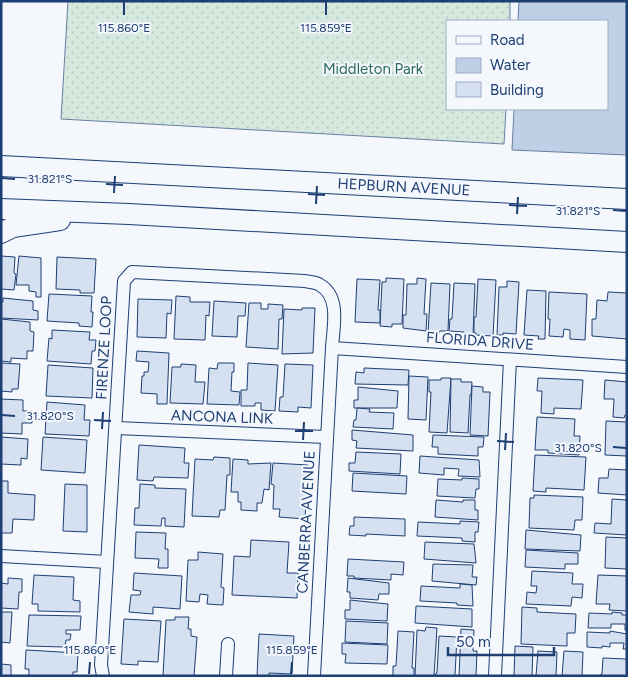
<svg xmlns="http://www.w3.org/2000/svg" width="628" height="677" viewBox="0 0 628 677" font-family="Figtree,sans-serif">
	<defs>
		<pattern id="grass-dots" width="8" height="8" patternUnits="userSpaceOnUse" patternTransform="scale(1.25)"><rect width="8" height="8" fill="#d7e8df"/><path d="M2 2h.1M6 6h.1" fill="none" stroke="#b8c8c3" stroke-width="1.8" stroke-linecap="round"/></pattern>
	</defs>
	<rect width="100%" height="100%" fill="#f4f7fb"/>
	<!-- grass -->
	<path fill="url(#grass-dots)" stroke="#687fa3" d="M68 1H510V21H447V109H506L504 144 61 119Z"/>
	<!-- water -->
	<path fill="#bed0e5" stroke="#687fa3" d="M519 1H627V155L512 150 514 109H607V21H518Z"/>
	<!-- building -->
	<g fill="#d5e0f0" stroke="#1d3f73">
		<path d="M1 256 15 257 14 273 16 274 14 290 1 289Z"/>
		<path d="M19 256 41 258V297H36V292L29 291V285H16Z"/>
		<path d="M57 257 96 259 94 293H80V290L56 289Z"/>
		<path d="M386 278 404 279 402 324H392V327L380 326 382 282H386Z"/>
		<path d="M417 278 426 279 424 314H427L426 331 403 328V315H406L407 284H417Z"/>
		<path d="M357 279 380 280 378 310H380V323L355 322Z"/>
		<path d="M478 279 496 280 493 336 476 335V333H474V317H476Z"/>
		<path d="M507 281 519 282 516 334 503 333V335H497L499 287H507Z"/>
		<path d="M431 283 450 284 448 331H440L439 333H428Z"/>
		<path d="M454 283 475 284 473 335 464 334V332L449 331 450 319H452Z"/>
		<path d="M527 290 546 291 545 339H538L539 336 524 335Z"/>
		<path d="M549 292 587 294 585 340 570 339V330L564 329 563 337 549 336 550 319H548Z"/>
		<path d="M608 292 627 293V339L592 336V319H596L597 300 607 301Z"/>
		<path d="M49 294 92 296 91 312H93L92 327 79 326V323L47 321Z"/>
		<path d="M176 296 190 297V302H210L209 316 206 315 205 340 174 339Z"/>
		<path d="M3 298 33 301V310L38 311V320L1 318V302H3Z"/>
		<path d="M138 299 172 300 171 314 167 313 166 338 137 337Z"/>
		<path d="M214 301 246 303 245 316H238L237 337 212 336Z"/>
		<path d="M249 303H261V309H268V304L283 305 282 319H279L278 349 246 347Z"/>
		<path d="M302 308H315L313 353 282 354 284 309 302 310Z"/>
		<path d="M1 319 30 322V331L34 332 33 351H27V359L11 358V362L1 361Z"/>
		<path d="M52 330 90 332 89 340H96L95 351H92L91 364 47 361 49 338 52 339Z"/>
		<path d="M137 351 169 353 167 404H157V394L141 393 142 376H144V372H148L149 362 136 361Z"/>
		<path d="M1 363 20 364 18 389H12V392L1 391Z"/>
		<path d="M218 363H234V372H232L231 391 240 392 239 405 207 404 209 368 217 369Z"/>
		<path d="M248 363 278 365 275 411 261 410V403H255V406H241V390H247Z"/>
		<path d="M181 364 196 365 195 382H205L203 404 170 403 172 367H181Z"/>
		<path d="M285 364 313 365 311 408 298 407V412L279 411 280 397H283Z"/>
		<path d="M48 365 93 368 92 398 46 396Z"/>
		<path d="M364 368 409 370 408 385 355 384 356 372 364 373Z"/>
		<path d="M409 376 428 377 426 420 408 419Z"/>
		<path d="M441 378H451L447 433 429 432 431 392H429V380H441Z"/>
		<path d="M538 378 583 380 581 409 554 408V414L541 413 542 391H537Z"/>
		<path d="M451 379H461V382H472L471 395H470L468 433 450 432Z"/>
		<path d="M605 380 627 382V415H625L624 418 613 417 614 399H604Z"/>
		<path d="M472 386 483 387V392H490L488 436 470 435Z"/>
		<path d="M358 387 398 391 397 408H354V400H358Z"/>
		<path d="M1 399 23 400V411H32V423H22V434L1 433Z"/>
		<path d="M47 402 85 405 84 420H90L89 436 45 434Z"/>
		<path d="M357 408 370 409 369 412 394 413 393 429 353 427 354 420H356Z"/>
		<path d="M537 417 575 419 574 436H580L579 455 548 453V450H535Z"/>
		<path d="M606 421 627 422V456L605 455Z"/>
		<path d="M352 430 413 435V451L356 448 357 441 352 440Z"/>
		<path d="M433 435 484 437 483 447H478V456L438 454V447H432Z"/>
		<path d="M1 437 28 439 27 459 21 458V465L1 464Z"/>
		<path d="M43 437 87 440 85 473 41 470Z"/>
		<path d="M139 445 185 448 184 463H189L188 478 154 477 153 481 137 480Z"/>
		<path d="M356 452 401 454 400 474 349 471V463H355Z"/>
		<path d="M535 455 586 457 584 490 546 488V492L533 491Z"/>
		<path d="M420 456 479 460 480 477 458 476 459 469 444 468V475L419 473Z"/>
		<path d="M214 457 230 458V475H227L225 510H220L219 517 192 516 195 459 213 460Z"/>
		<path d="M233 459 248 460V464L271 463 269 490 264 489 262 503H257V511L241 510V502H238V492H231Z"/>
		<path d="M273 463 308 465 305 519 279 517 280 509H273L274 485 271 484Z"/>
		<path d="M609 469 627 470V495L598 493 599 478H608Z"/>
		<path d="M353 473 407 476 406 494 352 491Z"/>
		<path d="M462 478 479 479V489H476L475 498 437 496 438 479 462 480Z"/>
		<path d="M1 481H8V493L35 495 34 520 13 519 12 533H1Z"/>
		<path d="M65 484 87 485V532L63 531Z"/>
		<path d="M140 484 155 485V488L186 489 184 527 165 526V518H162L161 526 134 525 135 508H139Z"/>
		<path d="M534 495 583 497 582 520H575L574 530 529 528 530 498H534Z"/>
		<path d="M612 499 627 500V535L594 533 595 523 611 524Z"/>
		<path d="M436 500 463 502V500H475V510H478V520L435 517Z"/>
		<path d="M354 517 405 519V536L366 534V536L349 535 350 526H354Z"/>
		<path d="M460 521 479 522 478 532H475V542L462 541V538L417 536 418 522 460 524Z"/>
		<path d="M526 530 581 535 580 551 525 549Z"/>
		<path d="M136 532 166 533 165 549H168V568H158L159 559 135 558Z"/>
		<path d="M606 537 627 538V569L605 568Z"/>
		<path d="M251 540 289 542 287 573H298L297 598 232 595 234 556 250 557Z"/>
		<path d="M425 542 474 544 476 563 424 559Z"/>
		<path d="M526 550 578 553V564H565V569L525 567Z"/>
		<path d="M198 552 223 554 221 587 224 588 223 605 207 604 208 595 200 594 199 602 186 601 188 560H198Z"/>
		<path d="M348 559 404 562 403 575 391 574V580L354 578V576H347Z"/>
		<path d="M433 564 473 565 472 577H477L476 585 432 581Z"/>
		<path d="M532 571 573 573 572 584H583L582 598 572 597 571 606 526 604 527 592 536 593 537 586H531Z"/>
		<path d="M134 573 182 576 180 609 153 607V614L129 612 131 595H140L141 591 133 590Z"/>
		<path d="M34 575 74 577 73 600 80 601V612L38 611V604H32Z"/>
		<path d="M598 575 627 576V611L609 610 610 604H596Z"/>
		<path d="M8 578 22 579V592H19L18 609 1 608V583L8 584Z"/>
		<path d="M348 578 389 583V594H379L378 600 350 598V592H347Z"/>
		<path d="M460 584 472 585 473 606 457 605V603L420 601 421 586 460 588Z"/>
		<path d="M350 600 388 604 387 621 345 619V610H350Z"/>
		<path d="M416 606 472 609V627L415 623Z"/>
		<path d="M522 607 537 608V612L576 614 575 633H567V646L521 644Z"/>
		<path d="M1 612H12L10 643 1 642Z"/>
		<path d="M612 612 622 613V615H627V630H625V624H611V628H588L589 613 612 614Z"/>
		<path d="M29 615 81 616 80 630H66V634H71L70 640H66L65 647 27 646Z"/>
		<path d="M175 617H189L188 629H191V636L197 637 194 676H163L166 620H175Z"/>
		<path d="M124 619 161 621 158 662 138 661V665L121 664Z"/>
		<path d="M346 621 388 623 387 644 345 642Z"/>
		<path d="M426 627 437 628 434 676H415L417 630 425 631Z"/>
		<path d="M461 629 474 630 473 651H477L476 676H459Z"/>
		<path d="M398 631 414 632 412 668H414V676H393V666H396Z"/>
		<path d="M610 631 627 634V649H623L624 643H610V647L602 646V648L587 647V632L610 633Z"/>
		<path d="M259 634 294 636 292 674 269 673V676H257Z"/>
		<path d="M439 636 457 637 455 675 456 676H435L436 673H437Z"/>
		<path d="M342 643 388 645 387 664 345 663 346 654H342Z"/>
		<path d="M515 646 533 647 532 676H514Z"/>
		<path d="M26 650 78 653 77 672H73V676H29V669H25Z"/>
		<path d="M538 651 557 652 556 676H536Z"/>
		<path d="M564 651 583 652 582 676H562Z"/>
		<path d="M603 658 627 659V676H600L601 674H602Z"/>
		<path d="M1 664 11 665V676H1Z"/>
	</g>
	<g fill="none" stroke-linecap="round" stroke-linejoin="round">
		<defs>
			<g id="street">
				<path d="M332 348 627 367"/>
				<path d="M116 428 326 437"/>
				<path d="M1 556 107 562"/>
				<path d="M103 676 101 665 124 281 132 272 305 281C309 282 316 282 320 285 341 297 333 328 332 348L314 676"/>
				<path d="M226 676 228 644"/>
				<path d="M495 676 510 360"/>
			</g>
			<g id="primary">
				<path d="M1 166 627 199"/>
				<path d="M1 209 129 214 627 242"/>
				<path d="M1 233 13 227 60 220"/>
			</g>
		</defs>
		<!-- street casing -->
		<use href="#street" stroke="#1d3f73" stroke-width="14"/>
		<!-- primary casing -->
		<use href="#primary" stroke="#1d3f73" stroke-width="22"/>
		<!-- street -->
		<use href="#street" stroke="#f4f7fb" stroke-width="12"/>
		<!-- primary -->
		<use href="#primary" stroke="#f4f7fb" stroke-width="20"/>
	</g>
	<!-- ticks -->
	<path fill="none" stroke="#1d3f73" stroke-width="2" d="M124 15V2M326 15V2M2 178 15 179M106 184 123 185M114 193 115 176M308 194 325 195M316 204 317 186M509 205 527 206M613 210 626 211M517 214 518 197M2 415 15 416M94 420 111 421M102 429 103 412M295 431H313M303 440 304 422M497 441 514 442M613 447 626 448M505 450 506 433M89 674 90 662M291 674 292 662"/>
	<g text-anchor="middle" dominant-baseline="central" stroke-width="4" stroke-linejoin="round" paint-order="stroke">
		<!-- park labels -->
		<g font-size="15" fill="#2c6c60" stroke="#f4f7fb">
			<text x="373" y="69">Middleton Park</text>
		</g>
		<!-- street labels -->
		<g font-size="15" fill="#1d3f73" stroke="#f4f7fb">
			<text transform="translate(404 187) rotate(3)">HEPBURN AVENUE</text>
			<text transform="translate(480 341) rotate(4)">FLORIDA DRIVE</text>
			<text transform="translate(104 348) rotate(-87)">FIRENZE LOOP</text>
			<text transform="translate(222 417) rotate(2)">ANCONA LINK</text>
			<text transform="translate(306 522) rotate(-87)">CANBERRA AVENUE</text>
		</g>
	</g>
	<g font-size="12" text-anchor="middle" fill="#1d3f73" stroke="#f4f7fb" stroke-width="4" stroke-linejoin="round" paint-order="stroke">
		<text x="124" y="32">115.860°E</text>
		<text x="326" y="32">115.859°E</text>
		<text x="50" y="183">31.821°S</text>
		<text x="578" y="215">31.821°S</text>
		<text x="50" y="420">31.820°S</text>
		<text x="578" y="452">31.820°S</text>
		<text x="90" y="654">115.860°E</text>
		<text x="292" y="654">115.859°E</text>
	</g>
	<!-- border -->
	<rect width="628" height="677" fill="none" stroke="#1d3f73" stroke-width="5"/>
	<!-- legend -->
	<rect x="446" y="20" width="162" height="90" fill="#f4f7fb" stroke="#9eadc5"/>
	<rect x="456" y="36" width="25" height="8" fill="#f4f7fb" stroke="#9eadc5"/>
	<text x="490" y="45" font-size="15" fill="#1d3f73">Road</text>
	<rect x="456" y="58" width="25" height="15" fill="#bed0e5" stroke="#9eadc5"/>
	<text x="490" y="70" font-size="15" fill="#1d3f73">Water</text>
	<rect x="456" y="82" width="25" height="15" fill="#d5e0f0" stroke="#9eadc5"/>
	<text x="490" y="95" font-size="15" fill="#1d3f73">Building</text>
	<!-- scale -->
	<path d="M448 647v8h106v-8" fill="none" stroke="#1d3f73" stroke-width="2.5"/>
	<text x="456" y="647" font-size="15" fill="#1d3f73" stroke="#f4f7fb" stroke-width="4" paint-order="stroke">50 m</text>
</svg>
